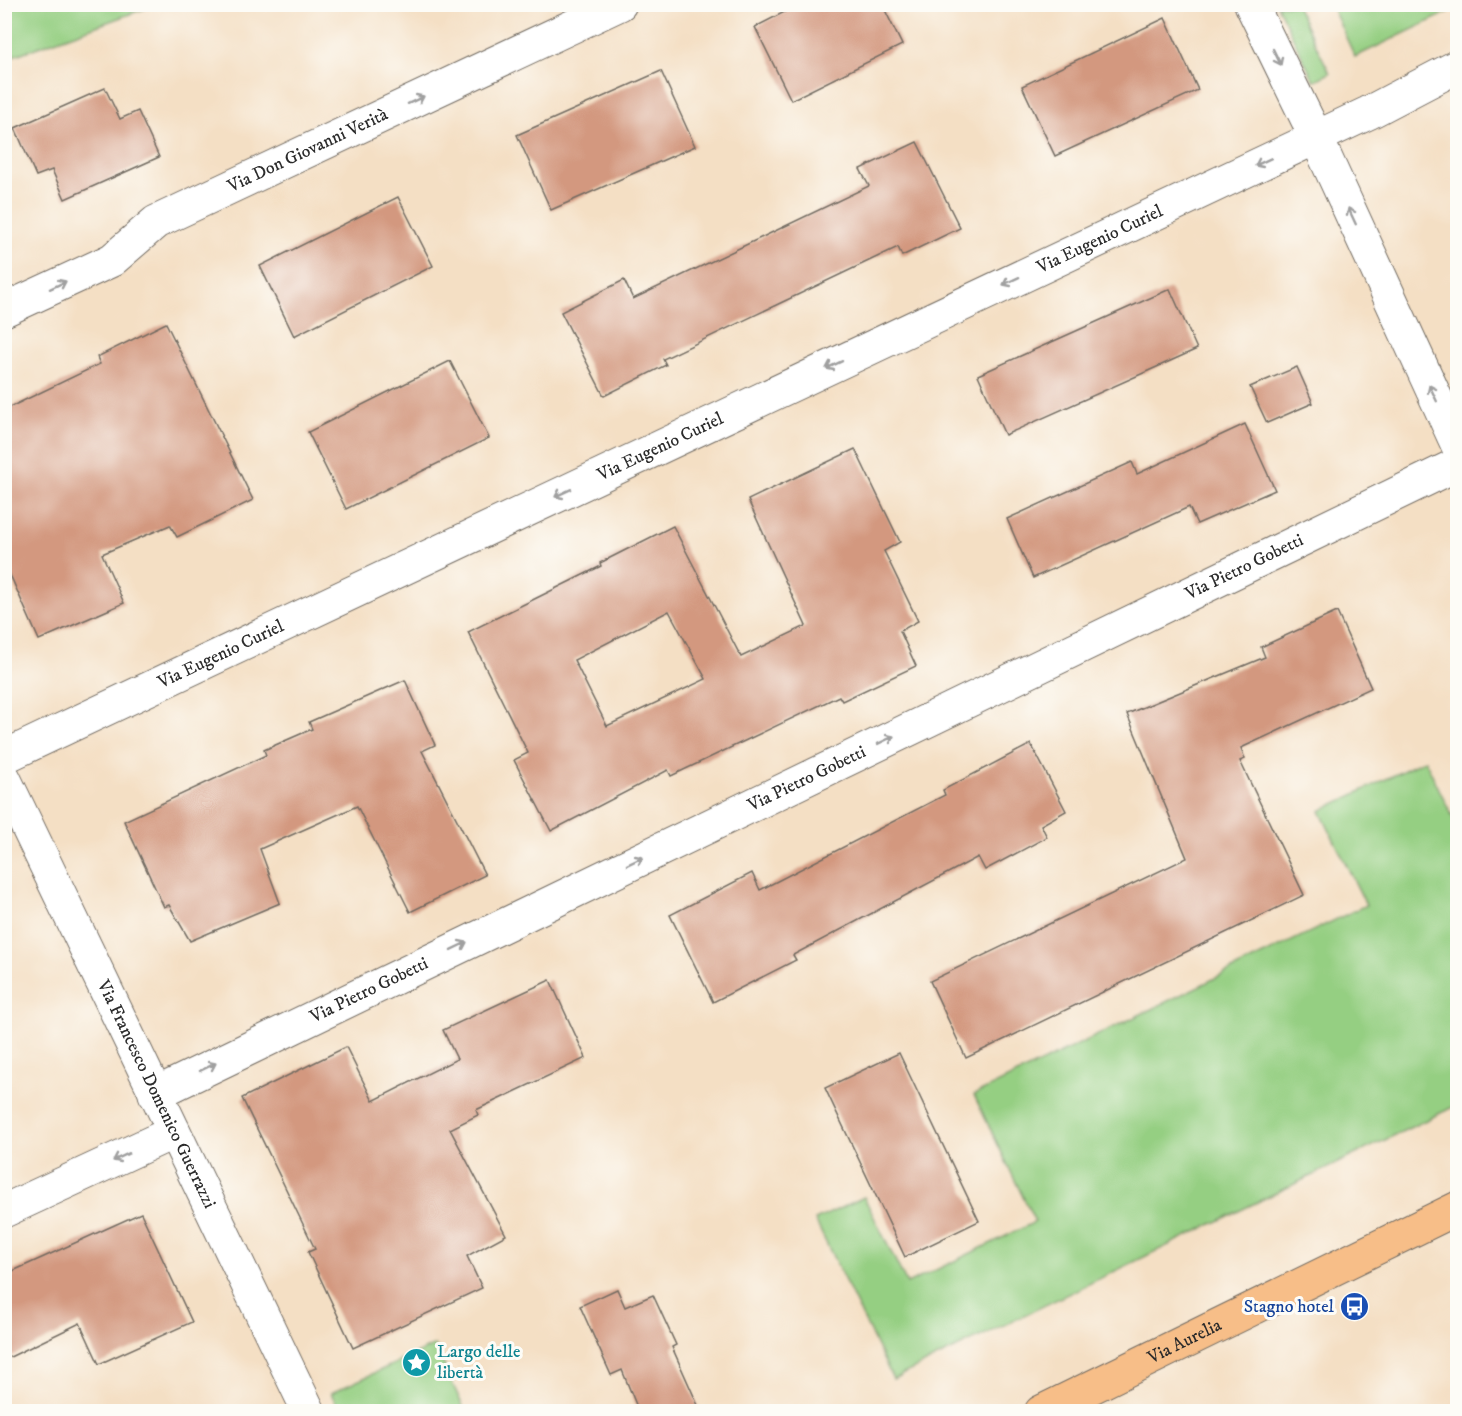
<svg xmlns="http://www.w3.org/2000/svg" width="1462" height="1416" viewBox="0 0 1462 1416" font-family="'IM FELL DW Pica',serif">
	<rect width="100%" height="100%" fill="#fdfcf7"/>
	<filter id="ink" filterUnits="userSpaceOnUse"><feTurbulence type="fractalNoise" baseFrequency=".0167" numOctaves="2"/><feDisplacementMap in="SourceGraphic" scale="12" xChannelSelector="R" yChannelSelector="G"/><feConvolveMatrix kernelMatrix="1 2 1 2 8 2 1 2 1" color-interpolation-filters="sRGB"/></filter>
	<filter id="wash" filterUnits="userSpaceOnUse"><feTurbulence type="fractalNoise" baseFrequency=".008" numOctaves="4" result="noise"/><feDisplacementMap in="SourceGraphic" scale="24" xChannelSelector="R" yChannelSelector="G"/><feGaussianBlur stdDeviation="1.35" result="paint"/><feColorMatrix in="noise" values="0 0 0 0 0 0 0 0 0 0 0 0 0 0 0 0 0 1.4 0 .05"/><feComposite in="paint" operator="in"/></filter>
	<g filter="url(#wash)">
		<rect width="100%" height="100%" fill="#f4dfc4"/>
		<!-- green -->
		<g fill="#95cf82" stroke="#607d56" stroke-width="1.5">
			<path d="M22 4H155V5L5 59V11Z"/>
			<path d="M1277 5H1296L1330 73 1314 81Z"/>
			<path d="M1331 5H1446L1449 12 1355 57Z"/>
			<path d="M1425 760 1457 826V1105L893 1379 815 1220 864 1197 907 1284 1035 1222 974 1095 1366 905 1320 811Z"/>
			<path d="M435 1345 465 1411H340L331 1393Z"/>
		</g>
		<g id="blocks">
			<!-- building -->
			<g fill="#d3987f" fill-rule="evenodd">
				<path d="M800 4H882L902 45 791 100 755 27Z"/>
				<path d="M1165 18 1198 90 1055 156 1022 86Z"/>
				<path d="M661 71 695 146 551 210 517 135Z"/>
				<path d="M105 88 120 119 138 111 159 157 65 199 52 170 36 176 15 128Z"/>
				<path d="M917 142 960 228 902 256 898 247 663 359 666 365 604 396 561 312 624 280 633 299 869 186 860 169Z"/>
				<path d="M398 197 433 266 294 336 260 266Z"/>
				<path d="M1170 289 1197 349 1005 435 978 375Z"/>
				<path d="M166 323 253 500 177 537 170 525 102 554 124 603 39 640 4 561V410L100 364 97 357Z"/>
				<path d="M450 361 489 438 346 509 308 432Z"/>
				<path d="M1297 367 1313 403 1267 423 1250 387Z"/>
				<path d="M1245 424 1275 490 1197 524 1189 507 1033 578 1007 519 1132 462 1137 474Z"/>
				<path d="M855 449 900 542 884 551 918 621 900 631 916 666 842 701 839 696 671 776 668 770 551 831 514 760 528 753 468 632 601 566 600 563 673 526 741 657 806 626 748 500ZM669 611 706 679 607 726 574 660Z"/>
				<path d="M1337 612 1371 688 1241 748 1245 759 1240 761 1304 895 966 1058 930 981 1187 858 1127 714 1265 657 1261 647Z"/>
				<path d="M405 680 435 745 422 751 485 875 410 912 357 806 260 849 280 903 190 941 169 905 164 907 124 821 266 755 264 750 312 729 309 722Z"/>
				<path d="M1031 744 1066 811 1041 825 1047 837 985 870 978 857 793 955 796 960 713 1002 670 915 752 873 760 890 945 795 943 790Z"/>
				<path d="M550 980 586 1058 476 1110 478 1115 450 1129 506 1235 467 1256 482 1288 353 1348 308 1252 315 1249 242 1098 346 1047 373 1101 457 1059 443 1030Z"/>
				<path d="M899 1053 979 1221 905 1257 825 1088Z"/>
				<path d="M141 1213 192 1322 99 1364 80 1323 4 1360V1275Z"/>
				<path d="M617 1289 625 1307 653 1295 676 1345 672 1347 701 1412H639L622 1370 611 1375 580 1306Z"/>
			</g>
		</g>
	</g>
	<g filter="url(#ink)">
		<use href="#blocks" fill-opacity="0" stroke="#716a61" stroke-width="1.5"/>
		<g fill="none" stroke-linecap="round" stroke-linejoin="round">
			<defs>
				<g id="minor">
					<path d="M1251 4 1316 137 1458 446"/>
					<path id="s1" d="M4 310 112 260 156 222 620 4"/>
					<path id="s2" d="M4 757 1368 113 1458 66"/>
					<path id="s3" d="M155 1094 1458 464"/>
					<path d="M4 1211 174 1132"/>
				</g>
				<g id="tertiary">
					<path id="s4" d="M4 778 309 1412"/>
				</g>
				<g id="primary">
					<path id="s5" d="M1041 1412 1458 1208"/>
				</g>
			</defs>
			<!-- minor casing -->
			<use href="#minor" stroke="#716a61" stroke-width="35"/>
			<!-- tertiary casing -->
			<use href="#tertiary" stroke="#716a61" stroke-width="35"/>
			<!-- primary casing -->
			<use href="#primary" stroke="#716a61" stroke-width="35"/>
			<!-- minor -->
			<use href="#minor" stroke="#fff" stroke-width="33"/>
			<!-- tertiary -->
			<use href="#tertiary" stroke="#fff" stroke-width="33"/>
			<!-- primary -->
			<use href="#primary" stroke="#f7be88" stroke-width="33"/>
		</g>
		<!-- one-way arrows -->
		<defs><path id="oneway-shaft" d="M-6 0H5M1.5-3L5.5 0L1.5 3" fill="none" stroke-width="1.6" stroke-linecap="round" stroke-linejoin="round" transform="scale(1.5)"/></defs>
		<g stroke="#a0a0a0">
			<use href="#oneway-shaft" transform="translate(1277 57) rotate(64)"/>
			<use href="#oneway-shaft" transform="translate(416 100) rotate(-25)"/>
			<use href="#oneway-shaft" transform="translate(1263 162) rotate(155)"/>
			<use href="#oneway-shaft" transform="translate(1352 216) rotate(-115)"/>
			<use href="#oneway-shaft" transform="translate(1011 281) rotate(155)"/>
			<use href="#oneway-shaft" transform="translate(58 285) rotate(-25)"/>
			<use href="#oneway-shaft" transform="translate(834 365) rotate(155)"/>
			<use href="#oneway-shaft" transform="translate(1433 393) rotate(-115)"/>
			<use href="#oneway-shaft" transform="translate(563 493) rotate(155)"/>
			<use href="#oneway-shaft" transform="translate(886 740) rotate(-26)"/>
			<use href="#oneway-shaft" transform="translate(635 861) rotate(-26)"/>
			<use href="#oneway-shaft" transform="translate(459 946) rotate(-26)"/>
			<use href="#oneway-shaft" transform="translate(208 1067) rotate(-26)"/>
			<use href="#oneway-shaft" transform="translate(121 1157) rotate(155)"/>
		</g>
	</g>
	<!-- icons -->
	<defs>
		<symbol id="bus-disc" viewBox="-11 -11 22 22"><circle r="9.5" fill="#1a4fb4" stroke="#fdfcf7"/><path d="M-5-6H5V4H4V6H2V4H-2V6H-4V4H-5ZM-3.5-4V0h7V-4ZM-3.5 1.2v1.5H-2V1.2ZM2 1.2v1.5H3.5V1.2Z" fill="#fff"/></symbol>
		<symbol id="sight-disc" viewBox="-11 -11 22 22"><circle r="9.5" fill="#0f9aa8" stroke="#fdfcf7"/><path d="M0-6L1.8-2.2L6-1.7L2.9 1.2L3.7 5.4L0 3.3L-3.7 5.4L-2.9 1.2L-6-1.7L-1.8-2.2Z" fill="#fff"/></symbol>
	</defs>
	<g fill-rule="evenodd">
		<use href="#bus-disc" x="1338" y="1290" width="33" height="33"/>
		<use href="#sight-disc" x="400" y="1346" width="33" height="33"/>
	</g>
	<g text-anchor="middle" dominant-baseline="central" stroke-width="6" stroke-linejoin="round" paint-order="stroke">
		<!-- street labels -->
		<g font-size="18" fill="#2b2b2b" stroke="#fdfcf7">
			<text stroke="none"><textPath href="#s1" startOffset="345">Via Don Giovanni Verità</textPath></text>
			<text stroke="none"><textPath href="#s2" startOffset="1212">Via Eugenio Curiel</textPath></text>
			<text stroke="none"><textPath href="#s2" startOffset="726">Via Eugenio Curiel</textPath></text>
			<text stroke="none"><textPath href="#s3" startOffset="1210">Via Pietro Gobetti</textPath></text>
			<text stroke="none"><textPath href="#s2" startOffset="240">Via Eugenio Curiel</textPath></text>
			<text stroke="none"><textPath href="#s3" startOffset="724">Via Pietro Gobetti</textPath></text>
			<text stroke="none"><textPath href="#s3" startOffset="238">Via Pietro Gobetti</textPath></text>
			<text stroke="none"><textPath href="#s4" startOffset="351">Via Francesco Domenico Guerrazzi</textPath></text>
			<text stroke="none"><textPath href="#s5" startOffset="160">Via Aurelia</textPath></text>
		</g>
		<!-- transit labels -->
		<g font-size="18" fill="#164399" stroke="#fdfcf7" text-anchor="end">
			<text x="1334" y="1307">Stagno hotel</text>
		</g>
		<!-- culture labels -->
		<g font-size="18" fill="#0d838f" stroke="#fdfcf7" text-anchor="start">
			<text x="437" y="1352">Largo delle<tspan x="437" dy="21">libertà</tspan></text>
		</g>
	</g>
	<!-- margin -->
	<rect width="1462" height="1416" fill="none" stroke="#fdfcf7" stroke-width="24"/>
</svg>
